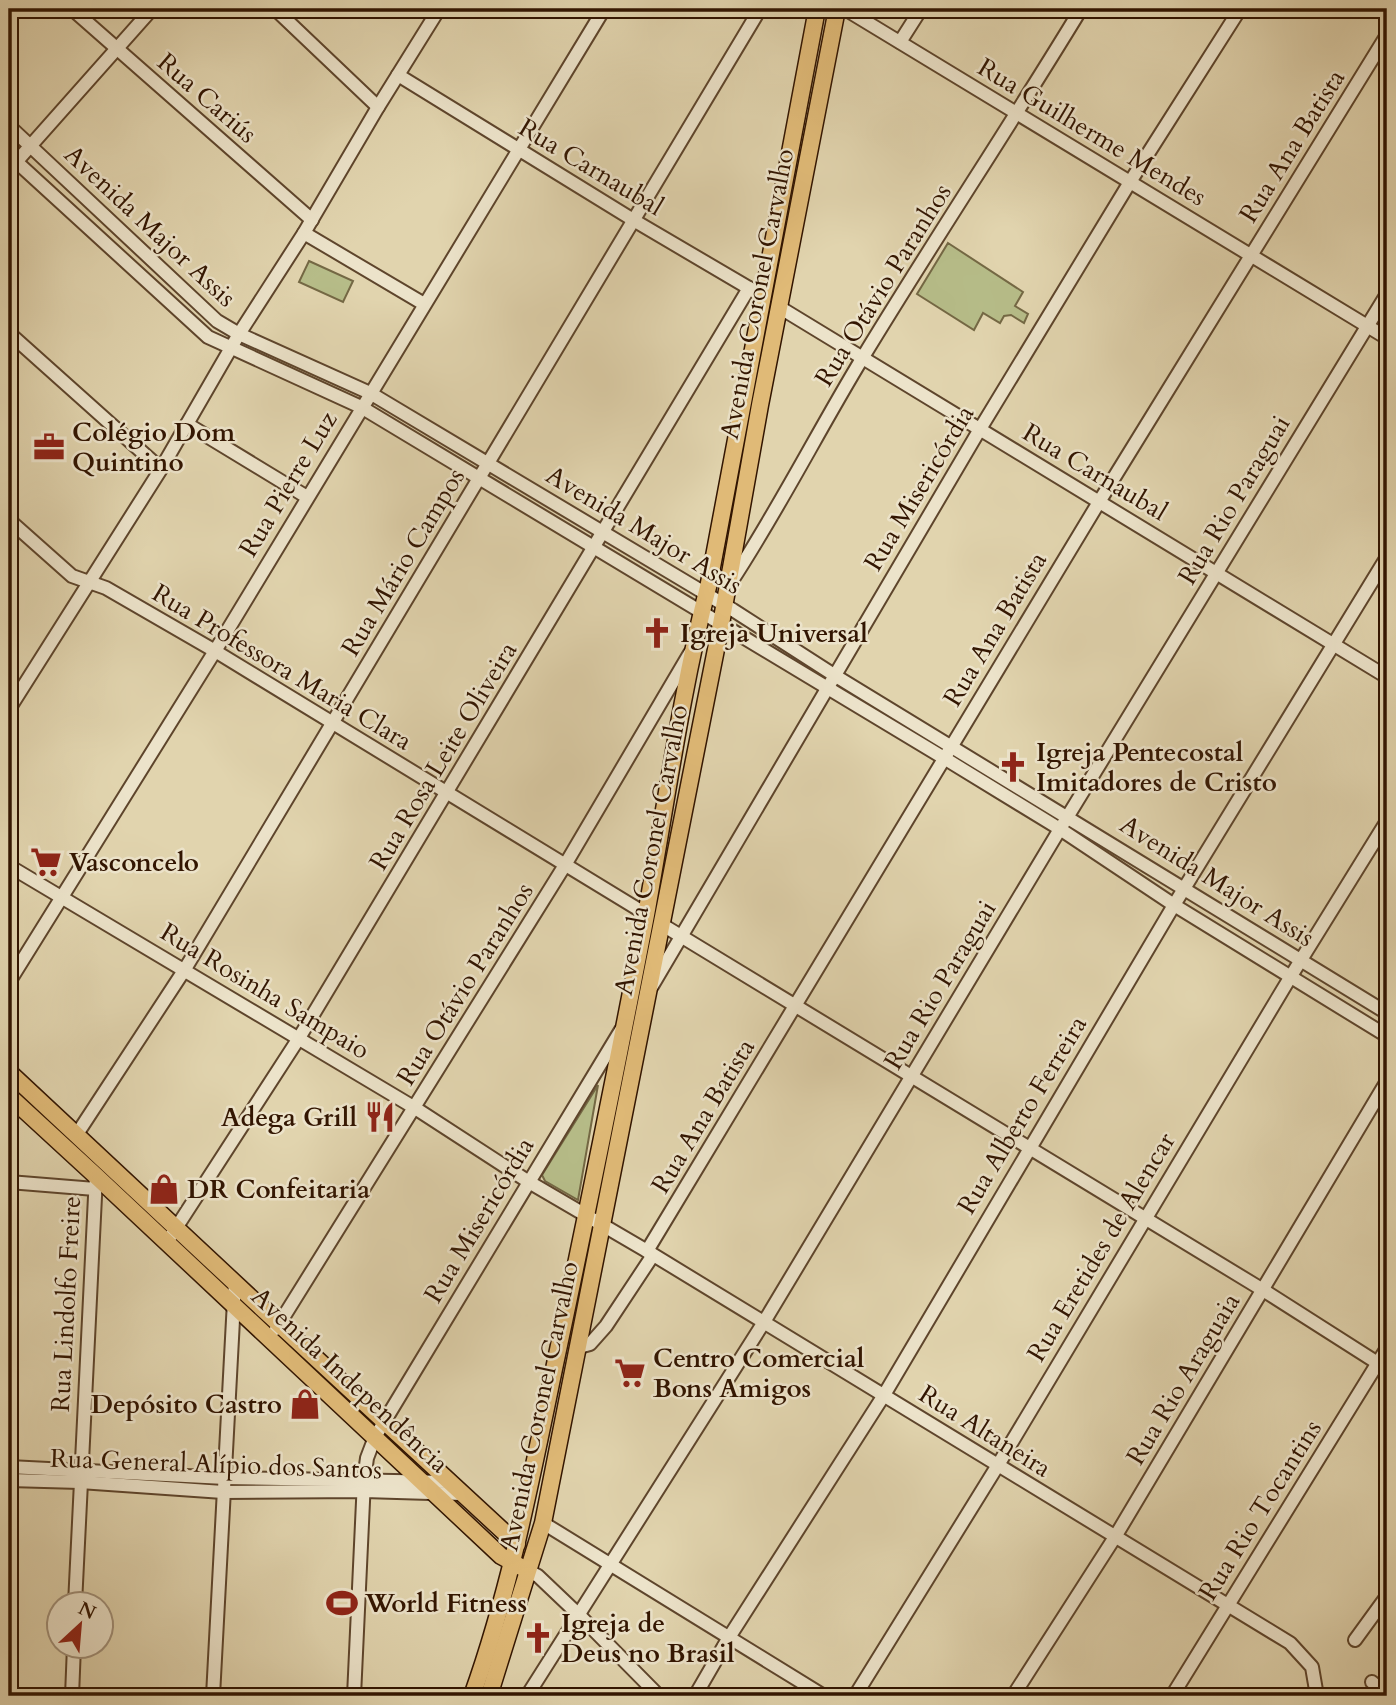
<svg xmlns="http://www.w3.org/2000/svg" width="1396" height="1705" viewBox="0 0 1396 1705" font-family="Cardo,serif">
	<rect width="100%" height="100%" fill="#e1d4ae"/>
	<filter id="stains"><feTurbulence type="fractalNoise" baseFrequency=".00286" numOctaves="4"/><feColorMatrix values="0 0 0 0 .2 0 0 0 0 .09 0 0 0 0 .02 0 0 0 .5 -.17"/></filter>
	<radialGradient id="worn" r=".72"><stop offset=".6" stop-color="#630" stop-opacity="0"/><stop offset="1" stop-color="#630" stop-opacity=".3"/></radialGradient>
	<!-- green -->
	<g fill="#b6bc88" stroke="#746844" stroke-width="2">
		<path d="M948 243 1023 292 1015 306 1028 314 1024 323 1011 315 1004 316 1000 323 983 313 974 330 917 294Z"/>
		<path d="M309 261 353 281 343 302 299 282Z"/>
		<path d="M598 1085 578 1200 545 1181 542 1175Z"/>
	</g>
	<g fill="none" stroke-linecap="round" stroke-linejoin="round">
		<defs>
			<g id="minor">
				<path d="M72 9 312 220"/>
				<path d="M275 9 378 107"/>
				<path d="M845 9 1387 338"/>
				<path d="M900 42 921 9"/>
				<path d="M398 75 635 221 754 291"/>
				<path d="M9 126 217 321 239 334 370 393 733 610 834 675 1387 1013"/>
				<path d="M9 155 208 337 361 407 944 758 1060 829 1174 905 1387 1036"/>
				<path d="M9 170 152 9"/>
				<path d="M304 233 424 304"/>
				<path d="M779 307 1387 677"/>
				<path d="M9 333 161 469"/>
				<path d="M187 424 307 497"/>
				<path d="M9 520 72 576 106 588 215 651 646 914"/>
				<path d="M731 582C779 509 818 431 863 357 934 240 1010 126 1081 9"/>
				<path d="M9 709 161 469 239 334 304 233 378 107 439 9"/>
				<path d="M9 866 415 1108 529 1182 647 1251 1290 1643 1312 1667 1317 1696"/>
				<path d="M661 924 1263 1290 1387 1369"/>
				<path d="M9 982 215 651 604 9"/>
				<path d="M652 986 980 429 1130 182 1240 9"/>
				<path d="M77 1134 185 969 760 9"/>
				<path d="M9 1182 95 1189"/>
				<path d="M167 1242 299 1038 749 288"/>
				<path d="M647 1251 1099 502 1387 35"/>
				<path d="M276 1329 565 865 690 653"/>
				<path d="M579 1347 590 1344 606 1326 653 1255"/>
				<path d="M9 1467 225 1478 450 1482"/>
				<path d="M9 1480 80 1482 223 1492 364 1491 463 1494"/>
				<path d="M543 1523 824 1696"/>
				<path d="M529 1571 538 1576 579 1615 659 1696"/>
				<path d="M75 1604 96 1176"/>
				<path d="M1355 1640 1387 1596"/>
				<path d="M1372 1682 1387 1695"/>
				<path d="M72 1696 74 1646"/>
				<path d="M213 1696 235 1282"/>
				<path d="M354 1696 364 1480 367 1458 375 1437 621 1030"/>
				<path d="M527 1696 764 1322 1060 829 1387 294"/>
				<path d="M695 1696 728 1639 884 1395 1174 905 1387 557"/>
				<path d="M855 1696 998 1465 1291 976 1387 821"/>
				<path d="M1013 1696 1115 1537 1387 1081"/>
				<path d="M1172 1696 1387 1348"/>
			</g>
			<g id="major">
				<path d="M9 1072 280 1325 517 1544"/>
				<path d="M9 1096 96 1176 501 1556 521 1567"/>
				<path d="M472 1696C510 1590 531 1480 554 1369 586 1218 617 1066 646 915 666 804 681 692 709 583L817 9"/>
				<path d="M489 1696 543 1523 721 624 760 405 837 9"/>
			</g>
		</defs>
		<!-- minor casing -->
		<use href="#minor" stroke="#5e452c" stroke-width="16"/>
		<!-- major casing -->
		<use href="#major" stroke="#321501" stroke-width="19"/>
		<!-- minor -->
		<use href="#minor" stroke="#ece3ca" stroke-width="12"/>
		<!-- major -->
		<use href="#major" stroke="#e0ba77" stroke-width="16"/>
	</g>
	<!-- icons -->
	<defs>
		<symbol id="office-bare" viewBox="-9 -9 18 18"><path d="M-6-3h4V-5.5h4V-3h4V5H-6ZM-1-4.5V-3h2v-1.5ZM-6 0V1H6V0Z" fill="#8f2418" stroke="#ece3ca" stroke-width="2.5" paint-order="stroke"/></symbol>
		<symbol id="church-bare" viewBox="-9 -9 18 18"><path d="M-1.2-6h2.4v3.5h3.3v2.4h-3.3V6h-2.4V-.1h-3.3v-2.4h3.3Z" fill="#8f2418" stroke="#ece3ca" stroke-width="2.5" paint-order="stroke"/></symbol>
		<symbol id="supermarket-bare" viewBox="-9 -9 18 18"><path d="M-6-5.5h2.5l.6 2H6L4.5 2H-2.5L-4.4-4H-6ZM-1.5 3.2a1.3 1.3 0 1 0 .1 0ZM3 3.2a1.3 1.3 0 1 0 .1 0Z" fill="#8f2418" stroke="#ece3ca" stroke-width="2.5" paint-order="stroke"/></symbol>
		<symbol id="restaurant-bare" viewBox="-9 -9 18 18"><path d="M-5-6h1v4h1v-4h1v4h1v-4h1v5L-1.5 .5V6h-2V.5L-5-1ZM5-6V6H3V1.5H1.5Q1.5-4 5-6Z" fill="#8f2418" stroke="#ece3ca" stroke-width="2.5" paint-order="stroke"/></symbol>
		<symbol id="shop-bare" viewBox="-9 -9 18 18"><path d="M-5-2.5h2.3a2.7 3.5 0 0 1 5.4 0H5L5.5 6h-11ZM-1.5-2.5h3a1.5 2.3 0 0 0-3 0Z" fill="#8f2418" stroke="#ece3ca" stroke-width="2.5" paint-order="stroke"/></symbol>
		<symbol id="stadium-bare" viewBox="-9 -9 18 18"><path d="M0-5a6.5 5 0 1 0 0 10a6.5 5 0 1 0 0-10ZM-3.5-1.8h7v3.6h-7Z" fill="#8f2418" stroke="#ece3ca" stroke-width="2.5" paint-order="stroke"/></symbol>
	</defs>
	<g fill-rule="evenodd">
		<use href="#office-bare" x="27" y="425" width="44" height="44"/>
		<use href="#church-bare" x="635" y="611" width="44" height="44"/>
		<use href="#church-bare" x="991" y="745" width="44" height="44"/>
		<use href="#supermarket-bare" x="24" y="840" width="44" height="44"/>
		<use href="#restaurant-bare" x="358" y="1095" width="44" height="44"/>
		<use href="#shop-bare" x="142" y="1167" width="44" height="44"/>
		<use href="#supermarket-bare" x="608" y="1351" width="44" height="44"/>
		<use href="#shop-bare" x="283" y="1382" width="44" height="44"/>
		<use href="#stadium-bare" x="320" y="1581" width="44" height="44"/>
		<use href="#church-bare" x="516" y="1616" width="44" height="44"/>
	</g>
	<g text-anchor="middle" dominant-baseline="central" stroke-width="5" stroke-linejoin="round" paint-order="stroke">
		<!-- street labels -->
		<g font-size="26" fill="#321501" stroke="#ece3ca">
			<text transform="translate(207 98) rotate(41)">Rua Cariús</text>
			<text transform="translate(1092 132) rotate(31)">Rua Guilherme Mendes</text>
			<text transform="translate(1292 146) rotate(-58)">Rua Ana Batista</text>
			<text transform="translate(591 167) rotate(31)">Rua Carnaubal</text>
			<text transform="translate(150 226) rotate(43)">Avenida Major Assis</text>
			<text transform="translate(883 285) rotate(-58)">Rua Otávio Paranhos</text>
			<text transform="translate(757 294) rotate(-79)">Avenida Coronel Carvalho</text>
			<text transform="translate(1095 472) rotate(31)">Rua Carnaubal</text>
			<text transform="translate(288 484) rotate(-59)">Rua Pierre Luz</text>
			<text transform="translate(919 488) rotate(-59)">Rua Misericórdia</text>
			<text transform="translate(1234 500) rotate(-59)">Rua Rio Paraguai</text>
			<text transform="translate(644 530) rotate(31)">Avenida Major Assis</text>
			<text transform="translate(403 562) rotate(-59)">Rua Mário Campos</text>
			<text transform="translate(995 629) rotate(-59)">Rua Ana Batista</text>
			<text transform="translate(282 667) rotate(31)">Rua Professora Maria Clara</text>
			<text transform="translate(443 756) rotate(-59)">Rua Rosa Leite Oliveira</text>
			<text transform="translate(651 850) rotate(-79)">Avenida Coronel Carvalho</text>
			<text transform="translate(1217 881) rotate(32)">Avenida Major Assis</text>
			<text transform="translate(465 984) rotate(-58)">Rua Otávio Paranhos</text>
			<text transform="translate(940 985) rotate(-59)">Rua Rio Paraguai</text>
			<text transform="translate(265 991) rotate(31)">Rua Rosinha Sampaio</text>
			<text transform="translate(1022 1115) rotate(-59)">Rua Alberto Ferreira</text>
			<text transform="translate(703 1116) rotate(-59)">Rua Ana Batista</text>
			<text transform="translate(479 1220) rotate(-59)">Rua Misericórdia</text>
			<text transform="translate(1101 1247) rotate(-59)">Rua Eretides de Alencar</text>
			<text transform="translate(66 1304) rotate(-87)">Rua Lindolfo Freire</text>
			<text transform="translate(1183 1379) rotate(-59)">Rua Rio Araguaia</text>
			<text transform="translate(350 1380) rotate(43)">Avenida Independência</text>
			<text transform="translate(539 1406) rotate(-78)">Avenida Coronel Carvalho</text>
			<text transform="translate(985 1431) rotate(32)">Rua Altaneira</text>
			<text transform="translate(216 1464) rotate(2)">Rua General Alípio dos Santos</text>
			<text transform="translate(1260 1510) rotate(-58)">Rua Rio Tocantins</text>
		</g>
		<!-- poi labels -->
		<g font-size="26" font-weight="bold" fill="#321501" stroke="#ece3ca" text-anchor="start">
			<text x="72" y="432">Colégio Dom<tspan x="72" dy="30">Quintino</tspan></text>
			<text x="680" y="633">Igreja Universal</text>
			<text x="1036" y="752">Igreja Pentecostal<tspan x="1036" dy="30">Imitadores de Cristo</tspan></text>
			<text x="69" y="862">Vasconcelo</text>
			<text x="357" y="1117" text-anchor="end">Adega Grill</text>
			<text x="187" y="1189">DR Confeitaria</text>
			<text x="653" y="1358">Centro Comercial<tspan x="653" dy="30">Bons Amigos</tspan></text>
			<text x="282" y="1404" text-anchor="end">Depósito Castro</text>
			<text x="365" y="1603">World Fitness</text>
			<text x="561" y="1623">Igreja de<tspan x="561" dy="30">Deus no Brasil</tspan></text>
		</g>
	</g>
	<!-- margin -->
	<rect width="1396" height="1705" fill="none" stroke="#e1d4ae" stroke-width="35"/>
	<rect x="10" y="10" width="1375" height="1684" fill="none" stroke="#321501" stroke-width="3.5"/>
	<rect x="18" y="18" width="1361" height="1670" fill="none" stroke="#321501" stroke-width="2"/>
	<!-- north arrow -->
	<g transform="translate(80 1625) rotate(26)"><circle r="33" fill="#ece3ca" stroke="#a2917a" stroke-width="2"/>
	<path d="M0-5L12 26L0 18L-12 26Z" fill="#8f2418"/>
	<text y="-10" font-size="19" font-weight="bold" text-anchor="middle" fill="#321501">N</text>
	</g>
	<rect width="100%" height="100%" filter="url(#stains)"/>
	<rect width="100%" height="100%" fill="url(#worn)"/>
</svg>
